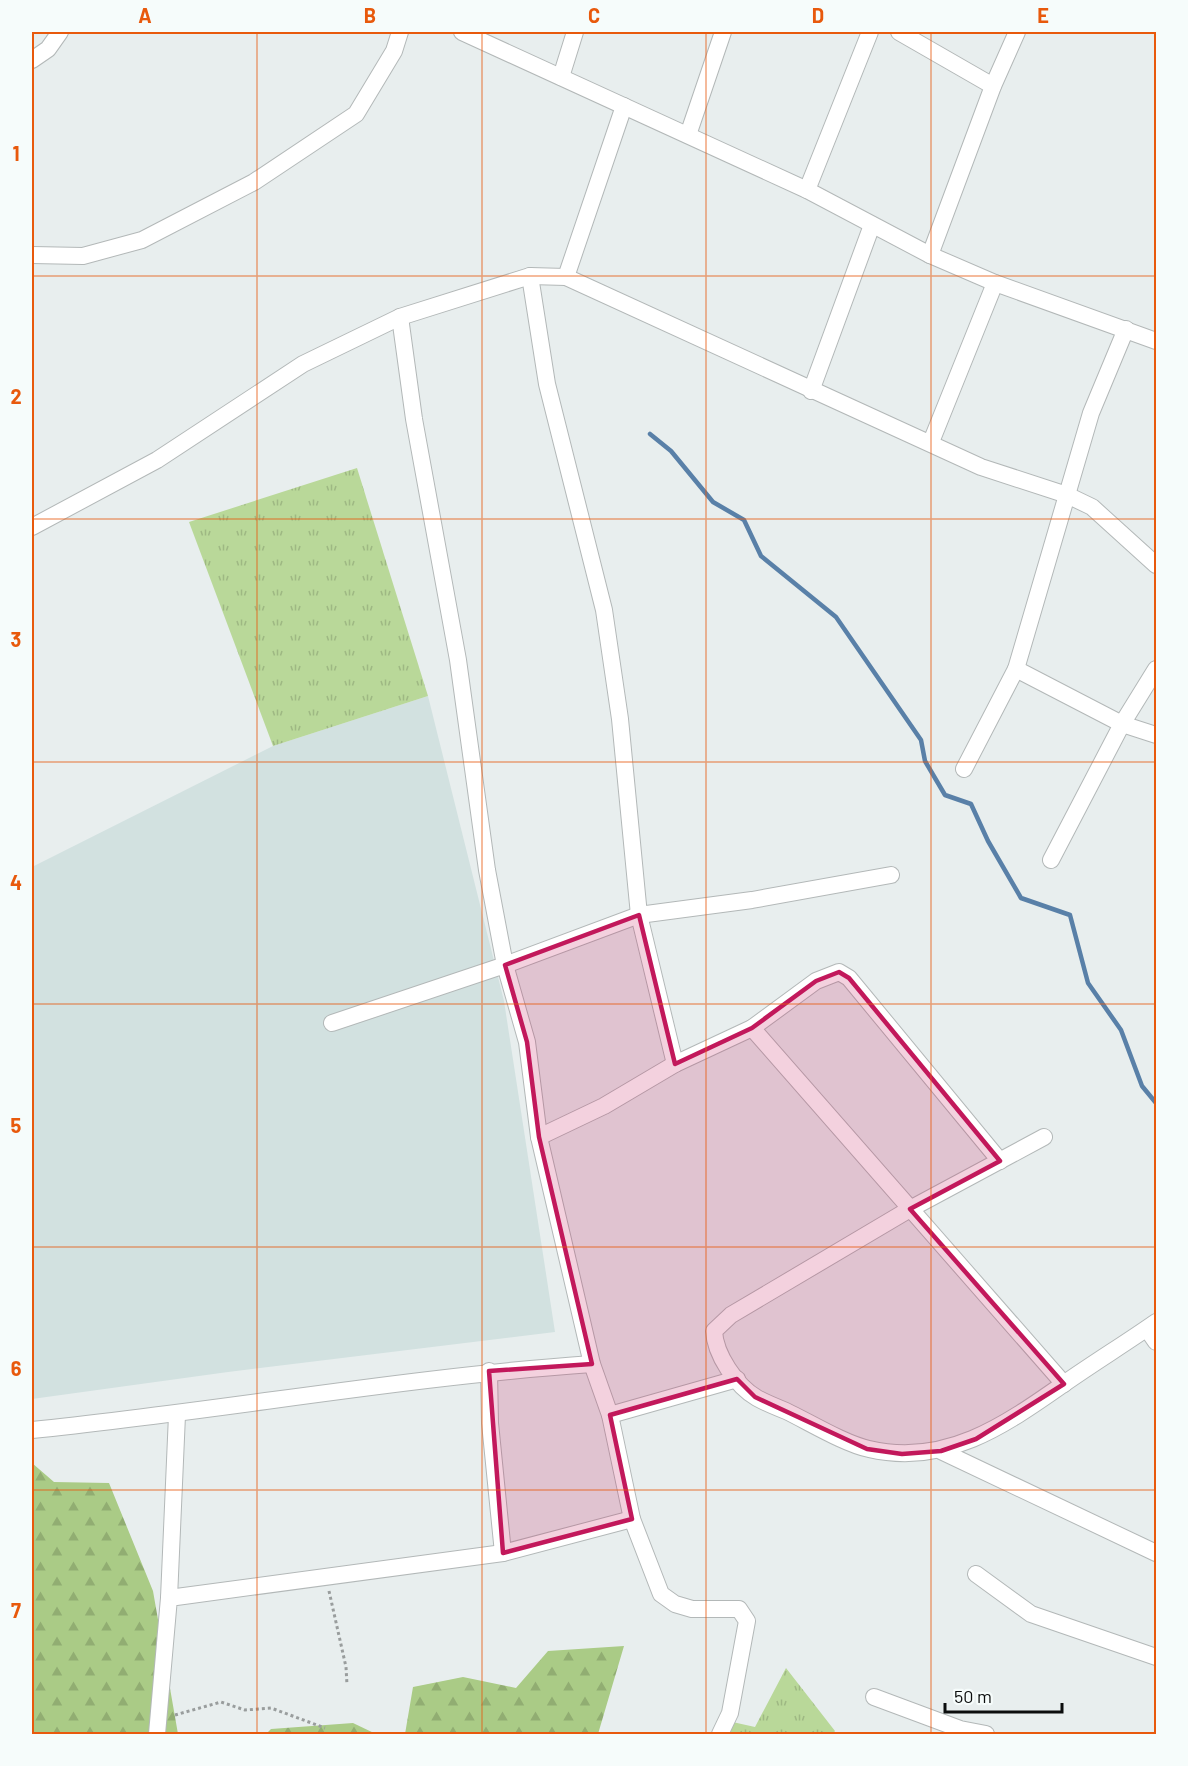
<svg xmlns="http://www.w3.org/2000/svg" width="1188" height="1766" viewBox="0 0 1188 1766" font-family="Barlow,sans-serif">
	<defs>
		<pattern id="grass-tufts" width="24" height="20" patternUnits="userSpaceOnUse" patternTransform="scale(1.5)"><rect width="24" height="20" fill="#b9d899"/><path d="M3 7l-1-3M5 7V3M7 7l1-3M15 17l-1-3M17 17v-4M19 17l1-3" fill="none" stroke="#9eb883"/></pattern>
		<pattern id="forest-firs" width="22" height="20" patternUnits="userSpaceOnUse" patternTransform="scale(1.5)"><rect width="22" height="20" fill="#aacb86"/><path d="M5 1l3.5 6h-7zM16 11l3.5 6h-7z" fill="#91ad72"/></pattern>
	</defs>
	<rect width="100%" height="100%" fill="#e8eeee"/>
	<!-- built -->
	<path fill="#d2e1e0" d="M428 696 504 1001 555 1332 228 1372 32 1399V867L273 746Z"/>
	<!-- grass -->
	<g fill="url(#grass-tufts)">
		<path d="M357 468 428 696 273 746 189 522Z"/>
		<path d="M786 1668 835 1731 833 1734H726L728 1721 755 1727Z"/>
	</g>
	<!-- forest -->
	<g fill="url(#forest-firs)">
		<path d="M32 1463 54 1482 109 1483 153 1591 178 1734H32Z"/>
		<path d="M624 1646 598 1734H405L413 1687 463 1677 516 1688 548 1651Z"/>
		<path d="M353 1723 376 1734H266L271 1729Z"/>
	</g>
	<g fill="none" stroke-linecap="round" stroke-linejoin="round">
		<!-- stream -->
		<path stroke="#5980a8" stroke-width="4.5" d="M650 434 671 451 713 502 744 520 761 556 836 617 921 740 925 761 945 795 971 804 988 841 1021 898 1070 915 1088 983 1121 1030 1142 1086 1156 1103"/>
		<defs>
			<g id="street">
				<path d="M462 32 807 190 930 255 995 283 1156 341"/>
				<path d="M899 32 993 86"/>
				<path d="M32 60 48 49 60 32"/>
				<path d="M561 77 575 32"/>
				<path d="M688 135 723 32"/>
				<path d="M807 190 870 32"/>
				<path d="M32 255 83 256 142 240 254 182 356 114 394 51 400 32"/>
				<path d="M930 255 993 86 1017 32"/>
				<path d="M530 276 547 384 604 610 620 719 639 915 675 1064"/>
				<path d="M566 277 624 106"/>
				<path d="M400 317 414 419 458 660 487 870 505 965 527 1042 539 1137 592 1364 610 1415 632 1519 661 1594 675 1604 692 1609H739L747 1621 730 1713 720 1734"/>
				<path d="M811 391 872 225"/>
				<path d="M931 442 995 283"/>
				<path d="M32 527 157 460 303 364 400 317 530 276 566 277 981 467 1067 495 1092 507 1156 565"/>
				<path d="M1016 669 1122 724 1156 735"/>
				<path d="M964 769 1016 669 1091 413 1126 329"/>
				<path d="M1051 860 1122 724 1156 669"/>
				<path d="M332 1023 505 965 639 915 752 900 891 875"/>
				<path d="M752 1028 1064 1384"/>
				<path d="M539 1137 604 1106 675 1064 752 1028 816 981 839 972 849 978 1000 1161"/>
				<path d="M1044 1137 910 1209 731 1315 714 1331C715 1354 736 1386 757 1398 766 1403 776 1407 786 1411 809 1422 845 1444 869 1449 946 1467 1005 1425 1065 1383 1095 1362 1126 1343 1156 1322"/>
				<path d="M1147 1329 1156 1342"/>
				<path d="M489 1371 490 1423 503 1553"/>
				<path d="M610 1415 737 1379"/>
				<path d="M32 1430C219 1411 405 1377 592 1364"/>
				<path d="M941 1451 1156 1553"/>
				<path d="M976 1574 1031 1614 1156 1657"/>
				<path d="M169 1598 177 1415"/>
				<path d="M874 1697 960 1729 986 1734"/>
				<path d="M157 1734 169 1598 503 1553 632 1519"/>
			</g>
		</defs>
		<!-- street casing -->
		<use href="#street" stroke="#b3b8b8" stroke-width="18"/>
		<!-- path -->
		<g stroke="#999d9d" stroke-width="3" stroke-dasharray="3 3" stroke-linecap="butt">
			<path d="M329 1591 346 1667 347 1685"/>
			<path d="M175 1715 221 1702 245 1710 271 1708 325 1728"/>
		</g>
		<!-- street -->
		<use href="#street" stroke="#fff" stroke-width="16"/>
	</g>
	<!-- marked area -->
	<path fill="#c2185b" fill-opacity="0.2" stroke="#c2185b" stroke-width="4.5" stroke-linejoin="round" d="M639 915 675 1064 752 1028 816 981 839 972 849 978 1000 1161 910 1209 1064 1384 976 1439 941 1451 902 1454 867 1449 755 1397 737 1379 610 1415 632 1519 503 1553 489 1371 592 1364 539 1137 527 1042 505 965Z"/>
	<!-- grid -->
	<path fill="none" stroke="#e8590c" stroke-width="1.5" stroke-opacity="0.55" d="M257 32V1734M482 32V1734M706 32V1734M931 32V1734M32 276H1156M32 519H1156M32 762H1156M32 1004H1156M32 1247H1156M32 1490H1156"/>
	<!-- border -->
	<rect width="1188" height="1766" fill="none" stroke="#f6fcfb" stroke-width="66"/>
	<!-- scale -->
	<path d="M945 1703v9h117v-9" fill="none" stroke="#0b0d0d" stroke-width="3"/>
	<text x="954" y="1703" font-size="18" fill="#0b0d0d" stroke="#f6fcfb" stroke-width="4.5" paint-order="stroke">50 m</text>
	<rect x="33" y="33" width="1122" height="1700" fill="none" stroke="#e8590c" stroke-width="2"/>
	<g font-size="20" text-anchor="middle" font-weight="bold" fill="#e8590c">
		<text x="145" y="23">A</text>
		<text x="370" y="23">B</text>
		<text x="594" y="23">C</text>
		<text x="818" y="23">D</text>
		<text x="1043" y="23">E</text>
		<text x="16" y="161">1</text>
		<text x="16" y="404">2</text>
		<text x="16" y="647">3</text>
		<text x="16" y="890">4</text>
		<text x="16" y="1133">5</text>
		<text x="16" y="1376">6</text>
		<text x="16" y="1618">7</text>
	</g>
</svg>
